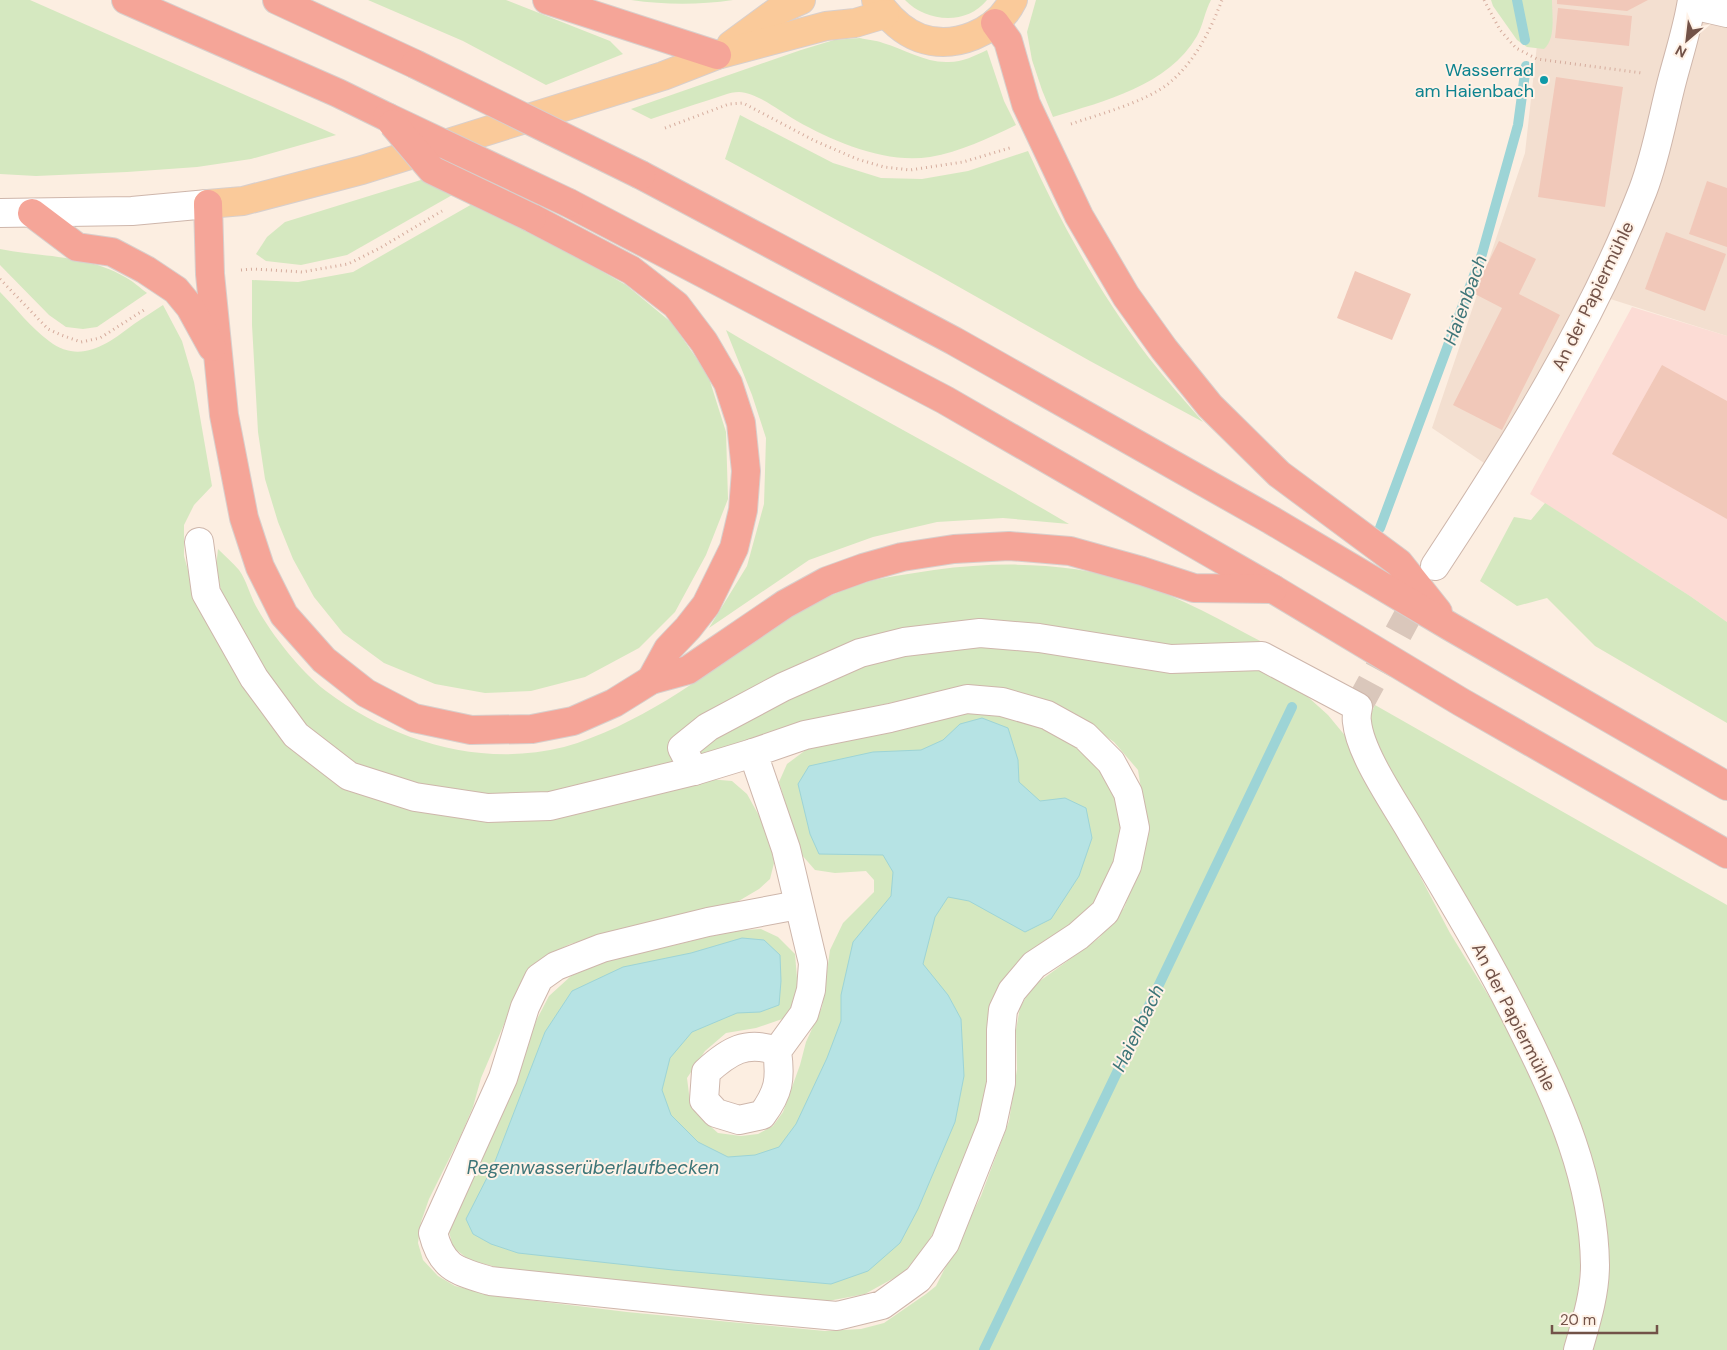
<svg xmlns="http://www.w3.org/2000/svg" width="1727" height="1350" viewBox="0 0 1727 1350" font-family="'DM Sans',sans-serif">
	<rect width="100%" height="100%" fill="#fceee1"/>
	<!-- residential -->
	<path fill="#f3dfd0" d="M1537 0H1727V336L1582 290 1557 346 1487 465 1432 428 1525 153 1540 18Z"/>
	<!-- commercial -->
	<path fill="#fcdcd5" d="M1632 307 1727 336V622L1690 596 1530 494Z"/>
	<!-- green -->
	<g fill="#d5e8c0">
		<path d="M0 0H30L336 135 251 159 197 167 127 172 36 176 0 174Z"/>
		<path d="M368 0H506L610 41 623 54 546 85 463 41Z"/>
		<path d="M631 0H733C699 5 666 5 631 0Z"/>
		<path d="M905 0H987C966 26 926 22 905 0Z"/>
		<path d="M1036 0H1211C1205 11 1203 25 1197 36 1168 86 1104 101 1053 117L1042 90 1032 60 1027 32Z"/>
		<path d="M1491 0H1552C1552 15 1556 39 1544 49L1527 47 1517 40 1493 6Z"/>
		<path d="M860 38C868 40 876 40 883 43 904 49 924 62 946 62 961 63 974 56 987 50L1004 101 1016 125C989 138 960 152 930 157 886 164 834 142 797 121 781 112 756 92 739 92 729 92 719 97 709 100 690 106 671 112 651 119L631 109 801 50 834 40Z"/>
		<path d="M740 115 833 163 881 178 922 179 968 171 1028 151C1061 224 1100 294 1149 358 1166 380 1185 401 1203 422L1090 361 936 274 725 159Z"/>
		<path d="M424 179 454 194 347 255 301 265 266 261 256 254 267 237 285 222Z"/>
		<path d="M474 203 524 227 626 285 672 323 708 375 726 432 728 499 706 555 675 612 639 648 585 677 531 691 485 693 435 684 384 663 343 633 314 597 293 559 278 522 265 479 258 432 252 325V280L298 282 353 272Z"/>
		<path d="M0 249C41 257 88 255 125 277 133 281 140 288 147 293L97 327 83 329 66 327 49 315 0 265Z"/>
		<path d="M0 292C16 308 31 328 49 341 80 365 108 344 134 324 144 317 154 311 163 305L182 341 194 382 212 486 194 505 184 525V556L192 584 243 674 380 800H629L671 791 708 779 732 781 747 794 768 832 774 863 770 879 759 889 737 902 570 944 546 956 522 982 481 1078 473 1107 461 1135 429 1199 421 1222 418 1243 423 1260 438 1276 455 1286 496 1296 627 1312 825 1331 861 1329 884 1323 926 1294 936 1286 981 1196 1009 1121 1017 1069 1016 1030 1020 1007 1033 986 1099 938 1124 908 1138 871 1148 833 1138 770 1114 742 1084 721 962 687 831 716 767 734 707 756 699 752 704 742 768 704 898 652 974 641 1246 663 1298 688 1328 715 1347 738 1450 933 1501 1016 1550 1116 1574 1190 1582 1243 1578 1298 1565 1350H0Z"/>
		<path d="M726 330C839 397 956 457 1069 524L1003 518 937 522 873 537 809 560 709 628 747 566 764 504 766 438 752 395Z"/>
		<path d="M1545 503 1690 596 1727 622V723L1595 646 1547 598 1517 606 1480 581 1514 517 1531 520Z"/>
		<path d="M218 549C225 556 233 563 239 570 247 581 250 596 257 608 272 635 301 672 326 691 392 741 481 768 564 747 600 737 635 719 667 700 730 662 787 609 857 585 882 577 908 574 934 570 1003 561 1069 562 1136 583 1181 597 1224 622 1266 644L1212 651 900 637 674 759 666 768 545 798 436 793 347 764 307 733 278 698 222 596 216 567Z"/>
		<path d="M1375 705 1727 905V1350H1586L1597 1197 1379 755 1368 720Z"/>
		<path d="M964 710C985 710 1018 715 1038 723 1046 726 1054 732 1061 737 1069 742 1080 746 1086 753 1129 795 1131 847 1102 898 1084 929 1049 945 1020 964L989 1093 960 1174 937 1227 921 1253 903 1273 865 1294 823 1302 500 1268 469 1260 453 1247 448 1228 502 1108 537 1019 549 996 571 976 603 960 675 945 731 931 761 929 778 937 795 954 798 990 788 1017 756 1028 726 1033 705 1051 687 1078 690 1102 701 1118 718 1133 741 1136 758 1134 773 1126 783 1112 800 1065 806 1042 822 1007 830 950 843 923 874 892V880L866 871 835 873 815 870 801 854 779 782 787 764 811 746Z"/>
	</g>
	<!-- water -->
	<path fill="#b6e3e4" stroke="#9dd4d6" d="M982 718 1008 728 1018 760 1019 782 1040 801 1065 798 1086 808 1092 838 1079 876 1051 919 1025 932 969 901 948 897 935 917 923 964 948 995 961 1019 964 1076 955 1122 918 1209 900 1243 868 1271 831 1284 673 1270 518 1253 491 1244 473 1234 466 1219 494 1164 545 1032 572 991 623 967 691 953 742 938 764 940 780 955 781 981 779 1005 760 1012 737 1013 692 1032 670 1058 662 1090 671 1115 698 1142 728 1157 755 1155 779 1147 796 1124 827 1058 841 1021V995L853 942 891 896 893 872 883 855 819 854 810 834 798 784 809 766 873 752 921 750 943 740 960 724Z"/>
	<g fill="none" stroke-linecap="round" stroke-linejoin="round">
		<!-- stream -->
		<g stroke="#9dd4d6" stroke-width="10">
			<path d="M1517 0 1525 40"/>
			<path d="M1380 528 1482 254 1518 125 1526 66"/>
			<path d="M984 1350 1292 707"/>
		</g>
	</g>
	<!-- building -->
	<g fill="#f1c8b9">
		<path d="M1557 0H1648L1627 11 1557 4Z"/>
		<path d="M1558 8 1632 16 1629 46 1555 38Z"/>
		<path d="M1556 77 1623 87 1605 207 1538 197Z"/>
		<path d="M1707 181 1727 188V247L1689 234Z"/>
		<path d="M1666 232 1726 254 1705 311 1645 289Z"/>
		<path d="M1499 241 1536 259 1519 294 1560 315 1502 430 1453 405 1502 308 1473 293Z"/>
		<path d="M1355 271 1411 294 1392 340 1337 318Z"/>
		<path d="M1662 365 1727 401V519L1612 454Z"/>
	</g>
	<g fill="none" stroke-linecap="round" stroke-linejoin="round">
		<!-- minor-tunnel -->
		<path stroke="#dac7bb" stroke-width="28" stroke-dasharray="28 14" stroke-linecap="butt" d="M1358 707 1425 584"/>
		<defs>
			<g id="minor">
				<path d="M1692 5 1727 13"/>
				<path d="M0 213 132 211 208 204"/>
				<path d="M199 542 206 593 254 678 296 735 349 776 415 797 488 808 550 806 694 771"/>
				<path d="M1435 566C1514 446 1591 324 1643 190 1657 153 1663 114 1673 77 1680 51 1688 26 1692 0"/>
				<path d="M753 753 694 771 682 748 708 727 783 687 860 653 904 642 980 633 1039 638 1171 659 1262 656 1358 707C1357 712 1356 717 1357 722 1360 754 1396 805 1412 833 1450 897 1489 961 1522 1028 1559 1101 1594 1181 1595 1265 1595 1294 1586 1322 1578 1350"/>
				<path d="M777 1051C746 1040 729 1051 706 1072L704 1100 716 1113 739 1120 762 1115C779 1092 781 1079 777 1051L804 1014 811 990 813 963 786 849 753 753 805 735 890 718 967 699 1002 702 1047 715 1085 736 1111 762 1128 793 1135 828 1127 866 1105 912 1078 936 1034 965 1012 991 1003 1010 1001 1030V1083L992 1125 945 1243 918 1279 882 1305 837 1316 759 1309 490 1281C458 1271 442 1269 433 1233L503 1078 525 1007 539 978 556 966 602 948 708 922 798 905"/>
			</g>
			<g id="major">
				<path d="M876 0C887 16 901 31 920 38 954 50 997 33 1013 0"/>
				<path d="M731 45 779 10 801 0"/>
				<path d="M208 204 243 201 362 170 663 76 717 55 826 26 855 23 885 14"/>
			</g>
			<g id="highway">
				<path d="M126 0 338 93 387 117"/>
				<path d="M277 0 415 64"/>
				<path d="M547 0 717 55"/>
				<path d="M995 23 1008 41 1026 104 1079 216 1126 296 1164 349 1210 406 1279 474 1399 563 1438 612"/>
				<path d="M641 175 954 341 1271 520 1451 627 1727 786"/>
				<path d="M569 203 945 400 1273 589 1461 702 1727 854"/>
				<path d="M208 204 210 274 224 415 244 518 260 567 284 615 324 660 366 693 414 718 471 730 532 729 573 721 614 703 651 680 688 670 785 604 827 581 863 568 902 557 954 549 1009 546 1070 551 1142 571 1194 588 1273 589"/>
				<path d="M32 213 77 247 112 252 146 270 176 290 190 307 212 347"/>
				<path d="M532 218 631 270 676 305 704 342 728 383 741 423 746 471 743 510 734 548 706 605 688 628 668 649 651 680"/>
			</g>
		</defs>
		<!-- minor casing -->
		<use href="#minor" stroke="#ceb6ab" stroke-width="30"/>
		<!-- major casing -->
		<use href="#major" stroke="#d8cfcc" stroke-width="30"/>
		<!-- highway casing -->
		<use href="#highway" stroke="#d8cfcc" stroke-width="30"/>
		<!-- path -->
		<g stroke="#d5ac9d" stroke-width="3" stroke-dasharray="1 4" stroke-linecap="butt">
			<path d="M1484 0 1500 30 1516 48 1537 59 1642 73"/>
			<path d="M1071 124C1100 114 1145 102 1168 84 1195 62 1210 31 1222 0"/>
			<path d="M665 128 729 104 743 103 815 141 857 159 884 167 910 170 963 162 1013 147"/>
			<path d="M241 270 254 269 302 272 348 264 380 248 442 211"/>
			<path d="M0 279 48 329 61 335 81 342 100 338 147 308"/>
		</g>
		<!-- minor -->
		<use href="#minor" stroke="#fff" stroke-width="28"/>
		<!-- major -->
		<use href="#major" stroke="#faca9a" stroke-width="28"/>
		<!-- highway -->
		<use href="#highway" stroke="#f5a598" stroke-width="28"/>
		<defs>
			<g id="highway-bridge">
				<path d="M415 64 641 175"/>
				<path d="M387 117 569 203"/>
				<path d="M393 124 432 170 532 218"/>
			</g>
		</defs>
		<!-- highway-bridge casing -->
		<use href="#highway-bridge" stroke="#d8cfcc" stroke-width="30" stroke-linecap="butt"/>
		<!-- highway-bridge -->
		<use href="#highway-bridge" stroke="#f5a598" stroke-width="28"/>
	</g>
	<!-- markers -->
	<circle fill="#0f9aa8" stroke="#fff2e7" stroke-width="2" cx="1544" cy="80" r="5"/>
	<g text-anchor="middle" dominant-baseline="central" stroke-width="4" stroke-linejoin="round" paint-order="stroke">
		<!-- culture labels -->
		<g font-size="18" fill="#0d838f" stroke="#fff2e7" text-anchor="end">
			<text x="1534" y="70">Wasserrad<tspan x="1534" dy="21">am Haienbach</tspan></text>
		</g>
		<!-- street labels -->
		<g font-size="18" fill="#725248" stroke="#fff2e7">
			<text transform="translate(1593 296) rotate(-64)">An der Papiermühle</text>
			<text transform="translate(1514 1017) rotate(63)">An der Papiermühle</text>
		</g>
		<!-- water labels -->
		<g font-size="19" font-style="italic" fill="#3d7578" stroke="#fff2e7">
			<text transform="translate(1465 300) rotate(-70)">Haienbach</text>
			<text transform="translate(1138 1028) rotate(-64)">Haienbach</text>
			<text x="593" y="1167">Regenwasserüberlaufbecken</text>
		</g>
	</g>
	<!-- north arrow -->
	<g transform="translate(1687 40) rotate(208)" stroke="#fff2e7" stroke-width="4" paint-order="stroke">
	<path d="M0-4L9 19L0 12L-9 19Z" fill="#725248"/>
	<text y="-8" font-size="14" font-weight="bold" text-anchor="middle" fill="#725248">N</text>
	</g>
	<!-- scale -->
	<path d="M1552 1325v8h105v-8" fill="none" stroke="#725248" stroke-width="2.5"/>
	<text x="1560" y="1325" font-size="15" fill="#725248" stroke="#fff2e7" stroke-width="4" paint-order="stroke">20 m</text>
</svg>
